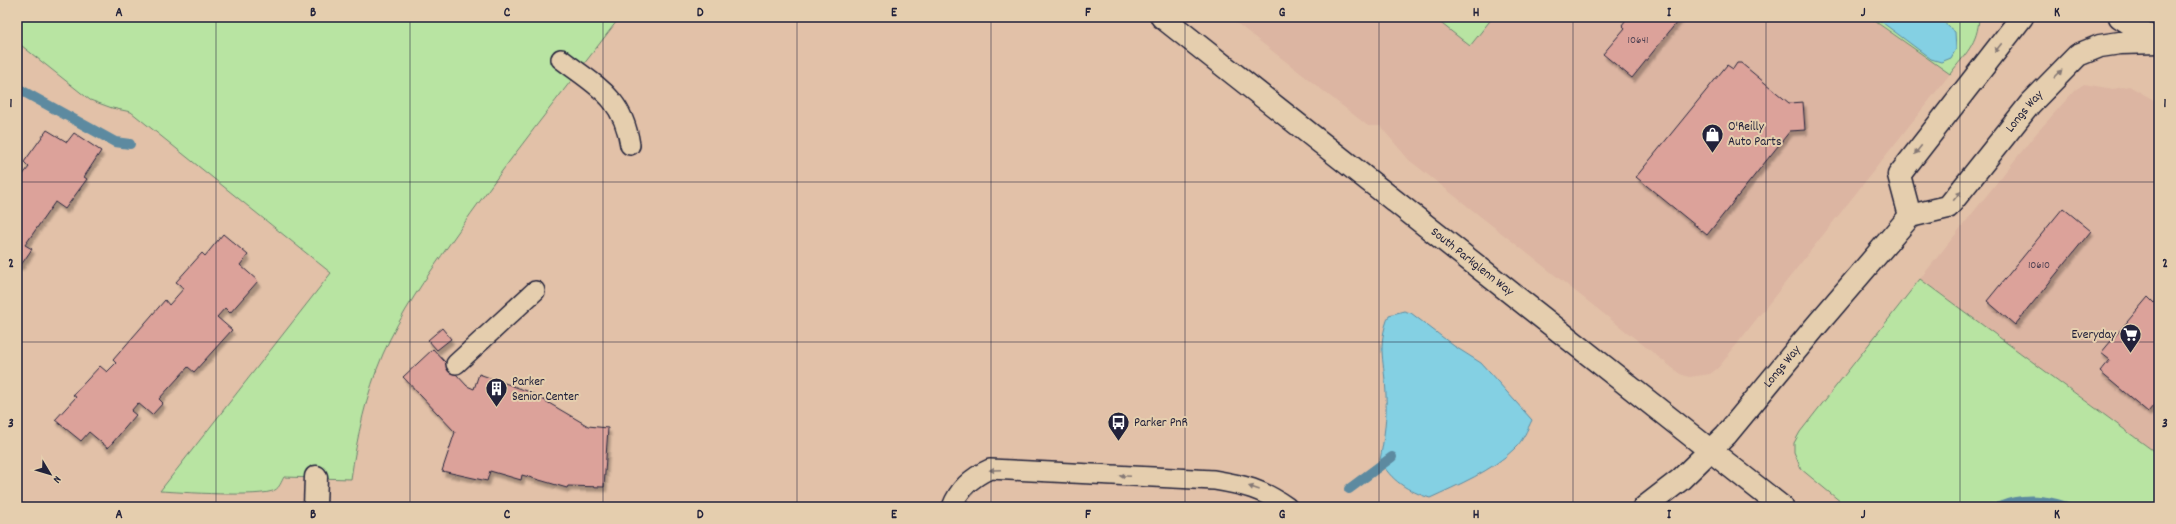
<svg xmlns="http://www.w3.org/2000/svg" width="2176" height="524" viewBox="0 0 2176 524" font-family="Dekko,sans-serif">
	<defs>
		<filter id="shadow"><feDropShadow dx="2.5" dy="4.5" stdDeviation="1" flood-color="#0004"/></filter>
	</defs>
	<rect width="100%" height="100%" fill="#e2c1a8"/>
	<filter id="ink" filterUnits="userSpaceOnUse"><feTurbulence type="fractalNoise" baseFrequency=".025" numOctaves="2"/><feDisplacementMap in="SourceGraphic" scale="8" xChannelSelector="R" yChannelSelector="G"/><feConvolveMatrix kernelMatrix="1 2 1 2 8 2 1 2 1" color-interpolation-filters="sRGB"/></filter>
	<g filter="url(#ink)">
		<!-- built -->
		<g fill="#dcb5a2">
			<path d="M1229 17H1869L1950 74 1718 368 1710 374 1689 377 1680 374 1409 160 1380 126H1368Z"/>
			<path d="M2084 84 2113 89 2129 86 2159 103V455L1920 279 2034 136 2075 90Z"/>
		</g>
		<!-- green -->
		<g fill="#b8e4a2" stroke="#6d836e">
			<path d="M17 17H620C563 92 504 165 451 242 426 278 401 313 383 354 366 394 357 437 351 479L284 477C281 482 280 487 275 490 261 498 180 492 160 491L331 273 131 112 112 108 90 100 17 42Z"/>
			<path d="M1433 17H1493L1470 46Z"/>
			<path d="M1869 17H1979C1978 44 1965 54 1950 74Z"/>
			<path d="M1920 279 2159 455V507H1847L1801 469 1794 452V443L1800 432Z"/>
		</g>
		<!-- water -->
		<g fill="#84d0e3" stroke="#5d8aa0">
			<path d="M1875 17H1937L1955 32 1956 49 1951 58 1941 62 1931 59Z"/>
			<path d="M1404 311 1411 313 1454 346 1481 363 1532 420C1527 430 1523 441 1514 449 1492 471 1458 485 1430 498 1408 491 1391 481 1380 460 1384 439 1387 417 1386 395 1385 362 1376 348 1389 315Z"/>
		</g>
		<g fill="none" stroke-linecap="round" stroke-linejoin="round">
			<!-- stream -->
			<g stroke="#5d8aa0" stroke-width="10">
				<path d="M17 88 115 142 130 144"/>
				<path d="M1349 489 1392 457"/>
				<path d="M1999 507C2022 497 2044 499 2067 507"/>
			</g>
		</g>
		<!-- building -->
		<g fill="#dca29a" stroke="#22223b" filter="url(#shadow)">
			<path d="M1628 17H1681L1632 78 1603 54 1625 28 1622 25Z"/>
			<path d="M1737 63H1741L1789 103 1803 102 1805 130 1790 131 1707 235 1636 177 1727 65 1733 69Z"/>
			<path d="M47 130 67 142 74 133 101 151 84 177 87 179 65 209 55 202 25 245 32 249 21 265H17V174L21 177 29 167 24 162Z"/>
			<path d="M2063 208 2091 231 2015 325 1987 301Z"/>
			<path d="M223 234 248 255 240 265 258 281 230 313 225 308 217 317 232 330 194 372 188 367 159 399 163 403 152 415 138 403 131 411 136 415 108 448 89 432 81 441 55 420 76 397 73 395 100 366 107 372 116 363 113 360 165 300 169 305 184 288 176 282 202 253 205 256Z"/>
			<path d="M2148 297 2154 303 2159 298V399L2148 412 2100 372 2110 360 2101 353Z"/>
			<path d="M442 328 451 339 437 350 428 340Z"/>
			<path d="M433 349 467 386 474 389 479 374 530 392 588 426 608 428 604 487 568 486 567 488 522 475 521 480 490 471 487 481 442 471 455 432 403 377Z"/>
		</g>
		<g fill="none" stroke-linecap="round" stroke-linejoin="round">
			<defs>
				<g id="service">
					<path d="M561 59C596 86 623 97 630 145"/>
					<path d="M456 364 535 291"/>
					<path d="M952 507C959 488 972 477 990 469L1214 480C1244 485 1262 489 1287 507"/>
				</g>
				<g id="minor">
					<path id="s1" d="M1162 17 1711 451"/>
					<path d="M315 507 316 477"/>
				</g>
				<g id="tertiary">
					<path d="M1910 216 1899 175 2022 17"/>
					<path d="M1711 451 1782 507"/>
					<path id="s2" d="M1645 507 1680 480 1726 435 1816 326 1910 216 1948 207 2030 104 2078 55 2100 46 2120 43 2159 42"/>
				</g>
				<path id="trunk" d="M2120 17 2159 42"/>
			</defs>
			<!-- service casing -->
			<use href="#service" stroke="#22223b" stroke-width="22"/>
			<!-- minor casing -->
			<use href="#minor" stroke="#22223b" stroke-width="25"/>
			<!-- tertiary casing -->
			<use href="#tertiary" stroke="#22223b" stroke-width="25"/>
			<!-- trunk casing -->
			<use href="#trunk" stroke="#22223b" stroke-width="25"/>
			<!-- service -->
			<use href="#service" stroke="#e5ceae" stroke-width="19"/>
			<!-- minor -->
			<use href="#minor" stroke="#e5ceae" stroke-width="22"/>
			<!-- tertiary -->
			<use href="#tertiary" stroke="#e5ceae" stroke-width="22"/>
			<!-- trunk -->
			<use href="#trunk" stroke="#e5ceae" stroke-width="22"/>
		</g>
		<!-- one-way arrows -->
		<defs><path id="oneway-solid" d="M-6-.8H1V-3.2L6.5 0L1 3.2V.8H-6Z"/></defs>
		<g fill="#847874">
			<use href="#oneway-solid" transform="translate(1998 48) rotate(128)"/>
			<use href="#oneway-solid" transform="translate(2058 74) rotate(-46)"/>
			<use href="#oneway-solid" transform="translate(1918 150) rotate(128)"/>
			<use href="#oneway-solid" transform="translate(1957 196) rotate(-51)"/>
			<use href="#oneway-solid" transform="translate(995 470) rotate(178)"/>
			<use href="#oneway-solid" transform="translate(1125 476) rotate(-177)"/>
			<use href="#oneway-solid" transform="translate(1254 488) rotate(-161)"/>
		</g>
	</g>
	<!-- grid -->
	<path fill="none" stroke="#22223b" stroke-width="1" stroke-opacity="0.55" d="M216 17V507M410 17V507M603 17V507M797 17V507M991 17V507M1185 17V507M1379 17V507M1573 17V507M1766 17V507M1960 17V507M17 182H2159M17 342H2159"/>
	<!-- icons -->
	<defs>
		<symbol id="shop-pin" viewBox="-11 -11 22 30"><path d="M0 17L-7.5 6A9.5 9.5 0 1 1 7.5 6Z" fill="#22223b" stroke="#e5ceae"/><path d="M-5-2.5h2.3a2.7 3.5 0 0 1 5.4 0H5L5.5 6h-11ZM-1.5-2.5h3a1.5 2.3 0 0 0-3 0Z" fill="#fff"/></symbol>
		<symbol id="supermarket-pin" viewBox="-11 -11 22 30"><path d="M0 17L-7.5 6A9.5 9.5 0 1 1 7.5 6Z" fill="#22223b" stroke="#e5ceae"/><path d="M-6-5.5h2.5l.6 2H6L4.5 2H-2.5L-4.4-4H-6ZM-1.5 3.2a1.3 1.3 0 1 0 .1 0ZM3 3.2a1.3 1.3 0 1 0 .1 0Z" fill="#fff"/></symbol>
		<symbol id="building-pin" viewBox="-11 -11 22 30"><path d="M0 17L-7.5 6A9.5 9.5 0 1 1 7.5 6Z" fill="#22223b" stroke="#e5ceae"/><path d="M-4-6H4V6H1V3H-1V6H-4ZM-2.5-4.3h1.7v1.8h-1.7ZM.8-4.3h1.7v1.8H.8ZM-2.5-1h1.7V.8h-1.7ZM.8-1h1.7V.8H.8Z" fill="#fff"/></symbol>
		<symbol id="bus-pin" viewBox="-11 -11 22 30"><path d="M0 17L-7.5 6A9.5 9.5 0 1 1 7.5 6Z" fill="#22223b" stroke="#e5ceae"/><path d="M-5-6H5V4H4V6H2V4H-2V6H-4V4H-5ZM-3.5-4V0h7V-4ZM-3.5 1.2v1.5H-2V1.2ZM2 1.2v1.5H3.5V1.2Z" fill="#fff"/></symbol>
	</defs>
	<g fill-rule="evenodd">
		<use href="#shop-pin" x="1700" y="122" width="25" height="34"/>
		<use href="#supermarket-pin" x="2118" y="322" width="25" height="34"/>
		<use href="#building-pin" x="484" y="376" width="25" height="34"/>
		<use href="#bus-pin" x="1106" y="410" width="25" height="34"/>
	</g>
	<g text-anchor="middle" dominant-baseline="central" stroke-width="4" stroke-linejoin="round" paint-order="stroke">
		<!-- number labels -->
		<g font-size="11" fill="#504253">
			<text x="1638" y="41">10641</text>
			<text x="2039" y="266">10610</text>
		</g>
		<!-- street labels -->
		<g font-size="13" fill="#22223b" stroke="#e5ceae">
			<text stroke="none"><textPath href="#s2" startOffset="556">Longs Way</textPath></text>
			<text stroke="none"><textPath href="#s1" startOffset="395">South Parkglenn Way</textPath></text>
			<text stroke="none"><textPath href="#s2" startOffset="197">Longs Way</textPath></text>
		</g>
		<!-- poi labels -->
		<g font-size="13" fill="#22223b" stroke="#e5ceae" text-anchor="start">
			<text x="1728" y="127">O'Reilly<tspan x="1728" dy="15">Auto Parts</tspan></text>
			<text x="2116" y="335" text-anchor="end">Everyday</text>
			<text x="512" y="382">Parker<tspan x="512" dy="15">Senior Center</tspan></text>
			<text x="1134" y="423">Parker PnR</text>
		</g>
	</g>
	<!-- margin -->
	<rect width="2176" height="524" fill="none" stroke="#e5ceae" stroke-width="44"/>
	<!-- north arrow -->
	<g transform="translate(50 474) rotate(128)" stroke="#e5ceae" stroke-width="3" paint-order="stroke">
	<path d="M0-3L7 15L0 10L-7 15Z" fill="#22223b"/>
	<text y="-6" font-size="11" font-weight="bold" text-anchor="middle" fill="#22223b">N</text>
	</g>
	<rect x="22" y="22" width="2132" height="480" fill="none" stroke="#22223b" stroke-width="1.5"/>
	<g font-size="13" text-anchor="middle" font-weight="bold" fill="#22223b">
		<text x="119" y="16">A</text>
		<text x="313" y="16">B</text>
		<text x="507" y="16">C</text>
		<text x="700" y="16">D</text>
		<text x="894" y="16">E</text>
		<text x="1088" y="16">F</text>
		<text x="1282" y="16">G</text>
		<text x="1476" y="16">H</text>
		<text x="1669" y="16">I</text>
		<text x="1863" y="16">J</text>
		<text x="2057" y="16">K</text>
		<text x="11" y="107">1</text>
		<text x="2165" y="107">1</text>
		<text x="11" y="267">2</text>
		<text x="2165" y="267">2</text>
		<text x="11" y="427">3</text>
		<text x="2165" y="427">3</text>
		<text x="119" y="518">A</text>
		<text x="313" y="518">B</text>
		<text x="507" y="518">C</text>
		<text x="700" y="518">D</text>
		<text x="894" y="518">E</text>
		<text x="1088" y="518">F</text>
		<text x="1282" y="518">G</text>
		<text x="1476" y="518">H</text>
		<text x="1669" y="518">I</text>
		<text x="1863" y="518">J</text>
		<text x="2057" y="518">K</text>
	</g>
</svg>
